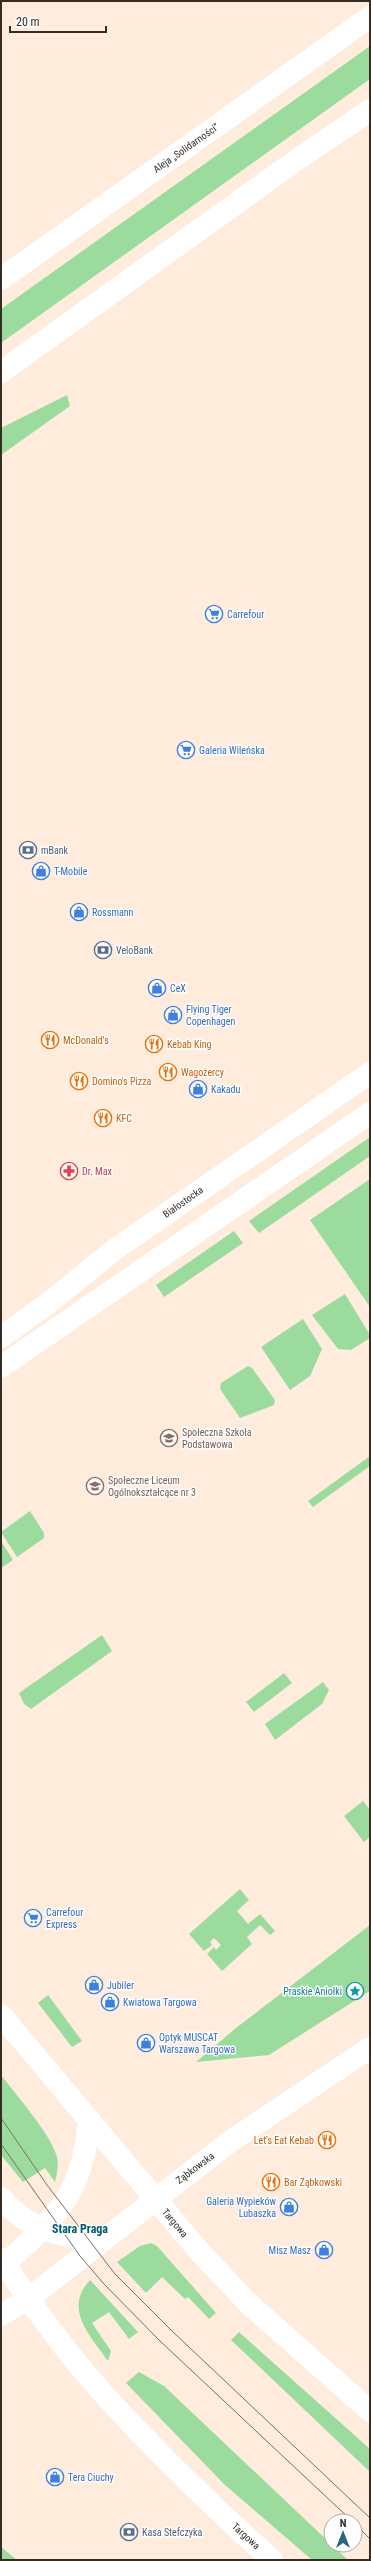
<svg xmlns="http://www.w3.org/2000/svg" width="371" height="2561" viewBox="0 0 371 2561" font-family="'Roboto Condensed',sans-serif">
	<rect width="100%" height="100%" fill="#ffecdd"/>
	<!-- green -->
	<g fill="#9bdc9e">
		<path d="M370 46V79L1 343V309Z"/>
		<path d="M67 395 70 406 1 455V428Z"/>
		<path d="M370 1137V1156L259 1233 249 1221Z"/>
		<path d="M370 1179V1307L310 1220Z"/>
		<path d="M234 1231 243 1243 164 1297 156 1285Z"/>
		<path d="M345 1294 370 1335V1338L351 1350 338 1349 312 1315Z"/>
		<path d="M303 1319 322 1349 310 1376 290 1390 261 1347Z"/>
		<path d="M248 1366 252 1368 275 1400 274 1405 240 1418 220 1389 221 1383Z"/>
		<path d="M370 1456V1466L313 1507 308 1501Z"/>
		<path d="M30 1511 44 1533V1538L17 1557 1 1532Z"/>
		<path d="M1 1541 13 1560 1 1568Z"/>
		<path d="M102 1635 112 1651 31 1709 24 1704 19 1693Z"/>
		<path d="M284 1673 292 1683 254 1712 246 1702Z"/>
		<path d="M323 1682 329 1690 322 1704 275 1740 265 1724Z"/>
		<path d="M363 1801 370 1810V1837L364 1842 344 1816Z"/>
		<path d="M240 1889 249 1900 237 1911 248 1924 260 1914 275 1931 270 1935 260 1925 247 1937 252 1944 222 1971 207 1954 214 1947 216 1950 221 1945 214 1938 210 1942 212 1945 204 1951 189 1934Z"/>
		<path d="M370 1925V1991L269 2055 196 2062 236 2028Z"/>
		<path d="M48 1995 82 2041 72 2047 38 2003Z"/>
		<path d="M1 2075C16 2095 51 2134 57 2157 59 2165 57 2173 55 2182L45 2168 23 2182 1 2155Z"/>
		<path d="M151 2243 157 2246 216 2313 209 2319 188 2297 185 2299 162 2277 146 2293 117 2262 140 2246Z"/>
		<path d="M90 2280 138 2332 129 2339 109 2312 92 2323 111 2351 108 2361C90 2335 63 2309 90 2280Z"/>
		<path d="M239 2332 370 2449V2472L231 2340Z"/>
		<path d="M139 2372 164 2386 348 2560H312L225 2485 126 2383Z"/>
		<path d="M1 2547 17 2560H1Z"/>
	</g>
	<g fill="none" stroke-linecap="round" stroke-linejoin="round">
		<!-- street -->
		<g stroke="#fff" stroke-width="22">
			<path d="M1 1337 50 1302 114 1250 370 1073"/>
			<path d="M1 1367 370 1113"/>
		</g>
		<!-- secondary -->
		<g stroke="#fff" stroke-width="22">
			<path d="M1 279 370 17"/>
			<path d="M1 372 291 164 370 110"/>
			<path d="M1 2015 199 2251 249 2304 370 2411"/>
			<path d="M1 2198C27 2229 63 2238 101 2240"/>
			<path d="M1 2259C32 2304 63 2349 100 2390 154 2450 212 2506 272 2560"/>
			<path d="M1 2267C54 2220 83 2196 89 2121"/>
			<path d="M1 2315 28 2299 228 2143 370 2048"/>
		</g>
		<!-- tram -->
		<g stroke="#7c7066" stroke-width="1">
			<path d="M1 2118 47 2185 115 2274 172 2331 370 2518"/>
			<path d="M1 2144 80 2256 104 2284 160 2341 352 2521"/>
			<path d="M355 2524 370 2539"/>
		</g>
	</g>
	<!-- icons -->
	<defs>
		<symbol id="supermarket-ring" viewBox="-11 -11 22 22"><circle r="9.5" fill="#fdfdfd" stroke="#3f7fe0" stroke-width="1.5"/><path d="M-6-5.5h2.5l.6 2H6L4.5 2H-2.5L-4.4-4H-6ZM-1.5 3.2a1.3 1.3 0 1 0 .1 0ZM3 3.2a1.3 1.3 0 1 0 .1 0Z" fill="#3f7fe0"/></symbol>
		<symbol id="bank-ring" viewBox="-11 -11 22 22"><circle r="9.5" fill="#fdfdfd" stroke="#5c6f8a" stroke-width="1.5"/><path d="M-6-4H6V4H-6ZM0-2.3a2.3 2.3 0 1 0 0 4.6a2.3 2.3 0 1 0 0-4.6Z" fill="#5c6f8a"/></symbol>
		<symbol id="shop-ring" viewBox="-11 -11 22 22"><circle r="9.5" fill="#fdfdfd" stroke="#3f7fe0" stroke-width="1.5"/><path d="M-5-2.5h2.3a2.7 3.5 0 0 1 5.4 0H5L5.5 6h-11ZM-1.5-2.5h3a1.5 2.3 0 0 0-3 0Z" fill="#3f7fe0"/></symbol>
		<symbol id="restaurant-ring" viewBox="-11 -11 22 22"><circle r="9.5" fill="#fdfdfd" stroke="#e8710a" stroke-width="1.5"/><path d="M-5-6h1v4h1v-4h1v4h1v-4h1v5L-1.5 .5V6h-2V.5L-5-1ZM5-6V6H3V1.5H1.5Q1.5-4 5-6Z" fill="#e8710a"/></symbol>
		<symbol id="pharmacy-ring" viewBox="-11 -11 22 22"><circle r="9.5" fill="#fdfdfd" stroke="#e0444e" stroke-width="1.5"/><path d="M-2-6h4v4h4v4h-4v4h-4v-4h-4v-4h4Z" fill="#e0444e"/></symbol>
		<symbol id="school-ring" viewBox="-11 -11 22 22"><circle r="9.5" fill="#fdfdfd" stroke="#8d6e63" stroke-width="1.5"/><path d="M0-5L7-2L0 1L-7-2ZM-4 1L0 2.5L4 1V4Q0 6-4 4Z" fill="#8d6e63"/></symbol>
		<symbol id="sight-ring" viewBox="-11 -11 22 22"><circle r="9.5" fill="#fdfdfd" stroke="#0f9aa8" stroke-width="1.5"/><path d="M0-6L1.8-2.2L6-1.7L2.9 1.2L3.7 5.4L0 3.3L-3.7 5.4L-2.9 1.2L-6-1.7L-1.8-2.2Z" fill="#0f9aa8"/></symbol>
	</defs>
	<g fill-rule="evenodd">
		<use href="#supermarket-ring" x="204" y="604" width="20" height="20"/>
		<use href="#supermarket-ring" x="176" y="740" width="20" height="20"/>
		<use href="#bank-ring" x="18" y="840" width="20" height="20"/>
		<use href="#shop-ring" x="31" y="861" width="20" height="20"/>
		<use href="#shop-ring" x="69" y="902" width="20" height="20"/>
		<use href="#bank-ring" x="93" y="940" width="20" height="20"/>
		<use href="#shop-ring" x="147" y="978" width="20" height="20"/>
		<use href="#shop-ring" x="163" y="1005" width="20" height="20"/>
		<use href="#restaurant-ring" x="40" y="1030" width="20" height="20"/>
		<use href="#restaurant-ring" x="144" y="1034" width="20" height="20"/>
		<use href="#restaurant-ring" x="158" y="1062" width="20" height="20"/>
		<use href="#restaurant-ring" x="69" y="1071" width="20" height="20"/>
		<use href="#shop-ring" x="188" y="1079" width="20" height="20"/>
		<use href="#restaurant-ring" x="93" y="1108" width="20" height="20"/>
		<use href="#pharmacy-ring" x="59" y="1161" width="20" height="20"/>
		<use href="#school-ring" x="159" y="1428" width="20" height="20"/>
		<use href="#school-ring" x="85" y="1476" width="20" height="20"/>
		<use href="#supermarket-ring" x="23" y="1908" width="20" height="20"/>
		<use href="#shop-ring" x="84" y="1975" width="20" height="20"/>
		<use href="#sight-ring" x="345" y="1981" width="20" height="20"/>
		<use href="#shop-ring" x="100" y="1992" width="20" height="20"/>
		<use href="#shop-ring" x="136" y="2033" width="20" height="20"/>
		<use href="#restaurant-ring" x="317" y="2130" width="20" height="20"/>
		<use href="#restaurant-ring" x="261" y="2172" width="20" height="20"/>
		<use href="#shop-ring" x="279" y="2197" width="20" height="20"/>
		<use href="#shop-ring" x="314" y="2240" width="20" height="20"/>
		<use href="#shop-ring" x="45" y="2467" width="20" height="20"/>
		<use href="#bank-ring" x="119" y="2522" width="20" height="20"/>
	</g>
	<g text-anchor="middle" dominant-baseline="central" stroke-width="3" stroke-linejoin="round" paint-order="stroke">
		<!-- street labels -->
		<g font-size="10" fill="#352d25" stroke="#fdfdfd">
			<text transform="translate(186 148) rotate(-35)">Aleja „Solidarności”</text>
			<text transform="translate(183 1202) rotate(-35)">Białostocka</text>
			<text transform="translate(195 2168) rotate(-37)">Ząbkowska</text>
			<text transform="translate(175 2223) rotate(50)">Targowa</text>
			<text transform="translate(246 2536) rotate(42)">Targowa</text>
		</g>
		<!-- shop labels -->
		<g font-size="10" fill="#366cbe" stroke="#fdfdfd" text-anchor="start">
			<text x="227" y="614">Carrefour</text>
			<text x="199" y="750">Galeria Wileńska</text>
			<text x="54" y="871">T-Mobile</text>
			<text x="92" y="912">Rossmann</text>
			<text x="170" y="988">CeX</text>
			<text x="186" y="1009">Flying Tiger<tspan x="186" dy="12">Copenhagen</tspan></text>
			<text x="211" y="1089">Kakadu</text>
			<text x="46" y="1912">Carrefour<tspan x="46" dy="12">Express</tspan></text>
			<text x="107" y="1985">Jubiler</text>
			<text x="123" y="2002">Kwiatowa Targowa</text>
			<text x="159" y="2037">Optyk MUSCAT<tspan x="159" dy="12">Warszawa Targowa</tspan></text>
			<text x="276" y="2201" text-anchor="end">Galeria Wypieków<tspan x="276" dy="12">Lubaszka</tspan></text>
			<text x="311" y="2250" text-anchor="end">Misz Masz</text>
			<text x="68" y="2477">Tera Ciuchy</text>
		</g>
		<!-- service labels -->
		<g font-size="10" fill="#4e5e75" stroke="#fdfdfd" text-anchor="start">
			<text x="41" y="850">mBank</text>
			<text x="116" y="950">VeloBank</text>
			<text x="142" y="2532">Kasa Stefczyka</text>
		</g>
		<!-- food labels -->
		<g font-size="10" fill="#c56008" stroke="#fdfdfd" text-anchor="start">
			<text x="63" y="1040">McDonald's</text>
			<text x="167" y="1044">Kebab King</text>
			<text x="181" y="1072">Wagożercy</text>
			<text x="92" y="1081">Domino's Pizza</text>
			<text x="116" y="1118">KFC</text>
			<text x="314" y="2140" text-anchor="end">Let's Eat Kebab</text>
			<text x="284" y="2182">Bar Ząbkowski</text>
		</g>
		<!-- health labels -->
		<g font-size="10" fill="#be3a42" stroke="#fdfdfd" text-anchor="start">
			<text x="82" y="1171">Dr. Max</text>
		</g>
		<!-- education labels -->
		<g font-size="10" fill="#785e54" stroke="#fdfdfd" text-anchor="start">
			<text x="182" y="1432">Społeczna Szkoła<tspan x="182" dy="12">Podstawowa</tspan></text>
			<text x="108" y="1480">Społeczne Liceum<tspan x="108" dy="12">Ogólnokształcące nr 3</tspan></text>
		</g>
		<!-- culture labels -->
		<g font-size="10" fill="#0d838f" stroke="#fdfdfd" text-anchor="end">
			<text x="342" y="1991">Praskie Aniołki</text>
		</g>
		<!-- quarter labels -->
		<g font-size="12" font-weight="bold" fill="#025c71" stroke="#fdfdfd">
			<text x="80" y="2229">Stara Praga</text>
		</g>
	</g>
	<!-- border -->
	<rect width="371" height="2561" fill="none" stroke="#352d25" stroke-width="4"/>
	<!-- north arrow -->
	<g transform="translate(343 2533)"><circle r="19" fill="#fdfdfd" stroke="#adaaa7"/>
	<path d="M0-3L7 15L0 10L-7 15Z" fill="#27687c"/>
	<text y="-6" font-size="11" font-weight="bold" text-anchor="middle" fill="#352d25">N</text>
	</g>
	<!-- scale -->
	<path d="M10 26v6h96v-6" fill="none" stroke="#352d25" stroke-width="2"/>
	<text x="16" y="26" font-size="12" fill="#352d25" stroke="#fdfdfd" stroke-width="3" paint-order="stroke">20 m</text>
</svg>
